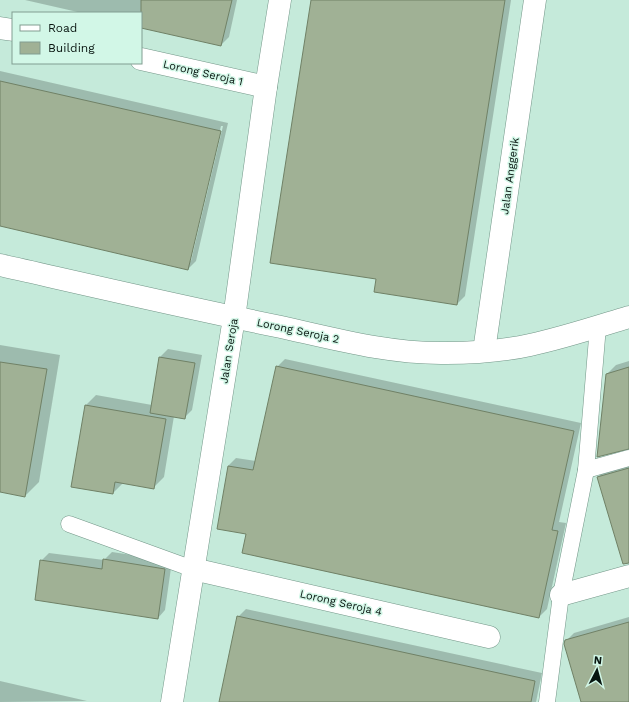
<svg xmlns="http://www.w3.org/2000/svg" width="629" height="702" viewBox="0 0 629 702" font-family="'Work Sans',sans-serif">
	<rect width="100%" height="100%" fill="#c5eada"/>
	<!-- shadow -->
	<g fill="#0003" fill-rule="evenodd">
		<path d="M25 0H237L229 37 221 45 141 26V13H82Z"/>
		<path d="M312 0H511L465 296 457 304 377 279Z"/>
		<path d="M0 71 228 123 196 261 188 269 0 225ZM221 126H223L191 261H189Z"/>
		<path d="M0 345 60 355 39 482 25 496 0 491Z"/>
		<path d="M168 349 202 355 192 410 184 418 174 416 164 477 153 488 123 483 113 493 86 405 96 395 152 405 160 357Z"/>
		<path d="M285 359 581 423 559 522 566 523 547 609 539 617 247 533 228 466 236 458 256 461 277 367Z"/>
		<path d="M629 361V448L607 374 616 365Z"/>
		<path d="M629 462V556L598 477 607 468Z"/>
		<path d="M112 552 172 561 165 610 158 618 41 561 49 553 104 560Z"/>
		<path d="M246 609 542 673 536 702H222L238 617Z"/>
		<path d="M629 617V702H582L566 641 574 633Z"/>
		<path d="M0 681 87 701 0 702Z"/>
	</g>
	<!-- building -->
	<g fill="#a0b195" stroke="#708166">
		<path d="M141 0H232L221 46 141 28Z"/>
		<path d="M311 0H505L457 305 374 292 376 279 270 263Z"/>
		<path d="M0 81 221 131 188 270 0 226Z"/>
		<path d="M159 357 195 363 185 419 150 413Z"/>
		<path d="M0 362 47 369 25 497 0 492Z"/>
		<path d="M276 366 574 431 552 530 558 531 539 618 242 553 246 534 217 529 228 466 253 470Z"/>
		<path d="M629 367V449L597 457 606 374Z"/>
		<path d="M85 405 166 419 154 489 115 482 113 494 71 487Z"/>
		<path d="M629 468V563L623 564 597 477Z"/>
		<path d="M103 559 165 569 158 619 35 600 40 560 102 569Z"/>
		<path d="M237 616 535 681 531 702H219Z"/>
		<path d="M629 622V702H581L564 644 565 640Z"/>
	</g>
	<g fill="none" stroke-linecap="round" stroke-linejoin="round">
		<defs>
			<g id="lane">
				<path d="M586 470 629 458"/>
				<path d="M69 524 193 569"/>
				<path d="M547 702 561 595 586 470 598 326"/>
			</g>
			<g id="street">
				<path d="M0 28 13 30"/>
				<path d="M141 59 266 87"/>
				<path d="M0 265C93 286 187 308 281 327 335 339 390 354 446 353 474 353 503 351 530 345 563 338 596 327 629 317"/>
				<path d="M484 351 535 0"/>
				<path d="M193 569 489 637"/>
				<path d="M561 595 629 576"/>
				<path d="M172 702 234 318 266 87 280 0"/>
			</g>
		</defs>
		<!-- lane casing -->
		<use href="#lane" stroke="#739688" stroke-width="17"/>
		<!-- street casing -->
		<use href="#street" stroke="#739688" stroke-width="23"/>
		<!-- lane -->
		<use href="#lane" stroke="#fff" stroke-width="16"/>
		<!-- street -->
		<use href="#street" stroke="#fff" stroke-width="22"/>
	</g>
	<g text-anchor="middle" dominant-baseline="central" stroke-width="3" stroke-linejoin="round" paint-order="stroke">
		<!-- street labels -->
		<g font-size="11" fill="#081510" stroke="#d2f7e7">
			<text transform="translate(203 73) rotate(13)">Lorong Seroja 1</text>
			<text transform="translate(510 176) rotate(-82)">Jalan Anggerik</text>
			<text transform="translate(298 331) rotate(12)">Lorong Seroja 2</text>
			<text transform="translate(229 351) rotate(-81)">Jalan Seroja</text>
			<text transform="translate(341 603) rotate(13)">Lorong Seroja 4</text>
		</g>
	</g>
	<!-- legend -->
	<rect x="12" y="12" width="130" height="52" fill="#d2f7e7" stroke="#819d91"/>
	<rect x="20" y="25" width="20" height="6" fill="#ffffff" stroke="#819d91"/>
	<text x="48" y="32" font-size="12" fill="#081510">Road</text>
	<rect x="20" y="42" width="20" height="12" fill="#a0b195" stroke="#819d91"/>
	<text x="48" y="52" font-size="12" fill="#081510">Building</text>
	<!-- north arrow -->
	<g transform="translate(597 670) rotate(6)" stroke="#d2f7e7" stroke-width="3" paint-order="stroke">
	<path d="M0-3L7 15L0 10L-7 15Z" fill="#081510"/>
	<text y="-6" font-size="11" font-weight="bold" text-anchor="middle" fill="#081510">N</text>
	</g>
</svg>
